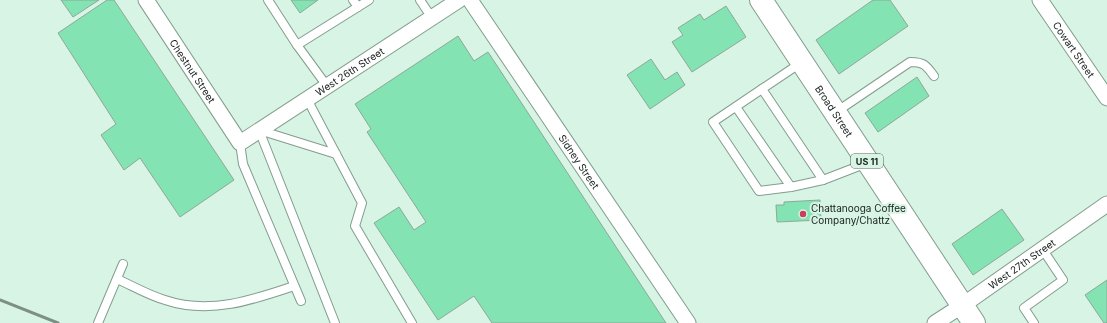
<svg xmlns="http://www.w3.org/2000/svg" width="1107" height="323" viewBox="0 0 1107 323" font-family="Inter,sans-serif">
	<rect width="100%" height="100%" fill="#d8f4e4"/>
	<!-- building -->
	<g fill="#83e3b3" stroke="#8ea899">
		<path d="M61 0H99L73 17Z"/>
		<path d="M107 0H114L234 180 180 217 140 158 124 170 101 135 116 124 58 33Z"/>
		<path d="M291 0H318L300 13Z"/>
		<path d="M873 0H890L908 26 839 74 816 40Z"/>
		<path d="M726 6 746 37 692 72 672 42 683 35 678 28 700 14 704 20Z"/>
		<path d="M458 36 474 61 488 52 666 323H492L474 296 438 320 374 223 399 207 414 230 426 222 367 132 371 129 355 104Z"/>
		<path d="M651 59 665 80 677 72 685 85 650 109 627 75Z"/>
		<path d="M917 77 929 96 878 132 865 113Z"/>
		<path d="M820 200 821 220 777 222 776 205H784V202Z"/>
		<path d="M1002 209 1024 240 973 275 952 244Z"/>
		<path d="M1107 280V323H1104L1085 295Z"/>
	</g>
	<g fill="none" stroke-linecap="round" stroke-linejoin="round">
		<defs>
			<g id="service">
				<path d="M268 0 297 45"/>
				<path d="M353 0 358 7"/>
				<path d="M420 0 432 18"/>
				<path d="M802 62 713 122 759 191 791 187 823 180 867 163"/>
				<path d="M327 86 297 45 369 0"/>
				<path d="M762 89 823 180"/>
				<path d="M307 99 362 203 355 226 412 323"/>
				<path d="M736 107 791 187"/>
				<path d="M836 112 910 62C924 62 926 65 934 76"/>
				<path d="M259 130 335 323"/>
				<path d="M259 130 336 154"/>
				<path d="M240 143 243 164 301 301"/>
				<path d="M117 279C133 286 148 295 165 300 209 315 253 300 294 286"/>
				<path d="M98 323 123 264"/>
				<path d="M1034 323 1024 308 1063 280 1043 250"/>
			</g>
			<g id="minor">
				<path id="s1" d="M146 0 240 143 459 0"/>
				<path id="s2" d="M470 0 688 323"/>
				<path id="s3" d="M1040 0 1107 98"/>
				<path id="s4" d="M935 323 963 305 1107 204"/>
			</g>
			<g id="primary">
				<path id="s5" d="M761 0 974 323"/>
			</g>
		</defs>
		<!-- service casing -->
		<use href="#service" stroke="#839d8f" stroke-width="10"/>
		<!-- minor casing -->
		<use href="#minor" stroke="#839d8f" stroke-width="17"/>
		<!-- primary casing -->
		<use href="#primary" stroke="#839d8f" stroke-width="24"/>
		<!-- service -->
		<use href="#service" stroke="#fff" stroke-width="8"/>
		<!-- minor -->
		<use href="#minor" stroke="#fff" stroke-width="15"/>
		<!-- primary -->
		<use href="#primary" stroke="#fff" stroke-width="22"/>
		<!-- rail -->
		<path stroke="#7d9085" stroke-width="3" d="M0 300 58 323"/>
	</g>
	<!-- markers -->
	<circle fill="#cb3c5e" stroke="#d8f4e4" stroke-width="1.5" cx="803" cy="214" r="4"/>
	<g text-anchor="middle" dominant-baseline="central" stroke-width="4" stroke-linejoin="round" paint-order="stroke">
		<!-- shield labels -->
		<rect fill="#d8f4e4" stroke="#506057" stroke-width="1" x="851" y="154" width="32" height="14" rx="3"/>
		<g font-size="9" font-weight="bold" fill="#16201b">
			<text x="867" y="161">US 11</text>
		</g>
		<!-- street labels -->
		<g font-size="10" fill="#16201b" stroke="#d8f4e4">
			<text stroke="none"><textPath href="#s3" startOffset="60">Cowart Street</textPath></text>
			<text stroke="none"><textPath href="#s1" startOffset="85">Chestnut Street</textPath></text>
			<text stroke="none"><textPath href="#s1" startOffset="302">West 26th Street</textPath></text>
			<text stroke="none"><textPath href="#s5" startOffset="133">Broad Street</textPath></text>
			<text stroke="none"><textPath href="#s2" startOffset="195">Sidney Street</textPath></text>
			<text stroke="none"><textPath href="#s4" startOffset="105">West 27th Street</textPath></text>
		</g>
		<!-- poi labels -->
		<g font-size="10" fill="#16201b" stroke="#d8f4e4" text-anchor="start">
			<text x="811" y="208">Chattanooga Coffee<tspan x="811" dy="12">Company/Chattz</tspan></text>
		</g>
	</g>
</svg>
